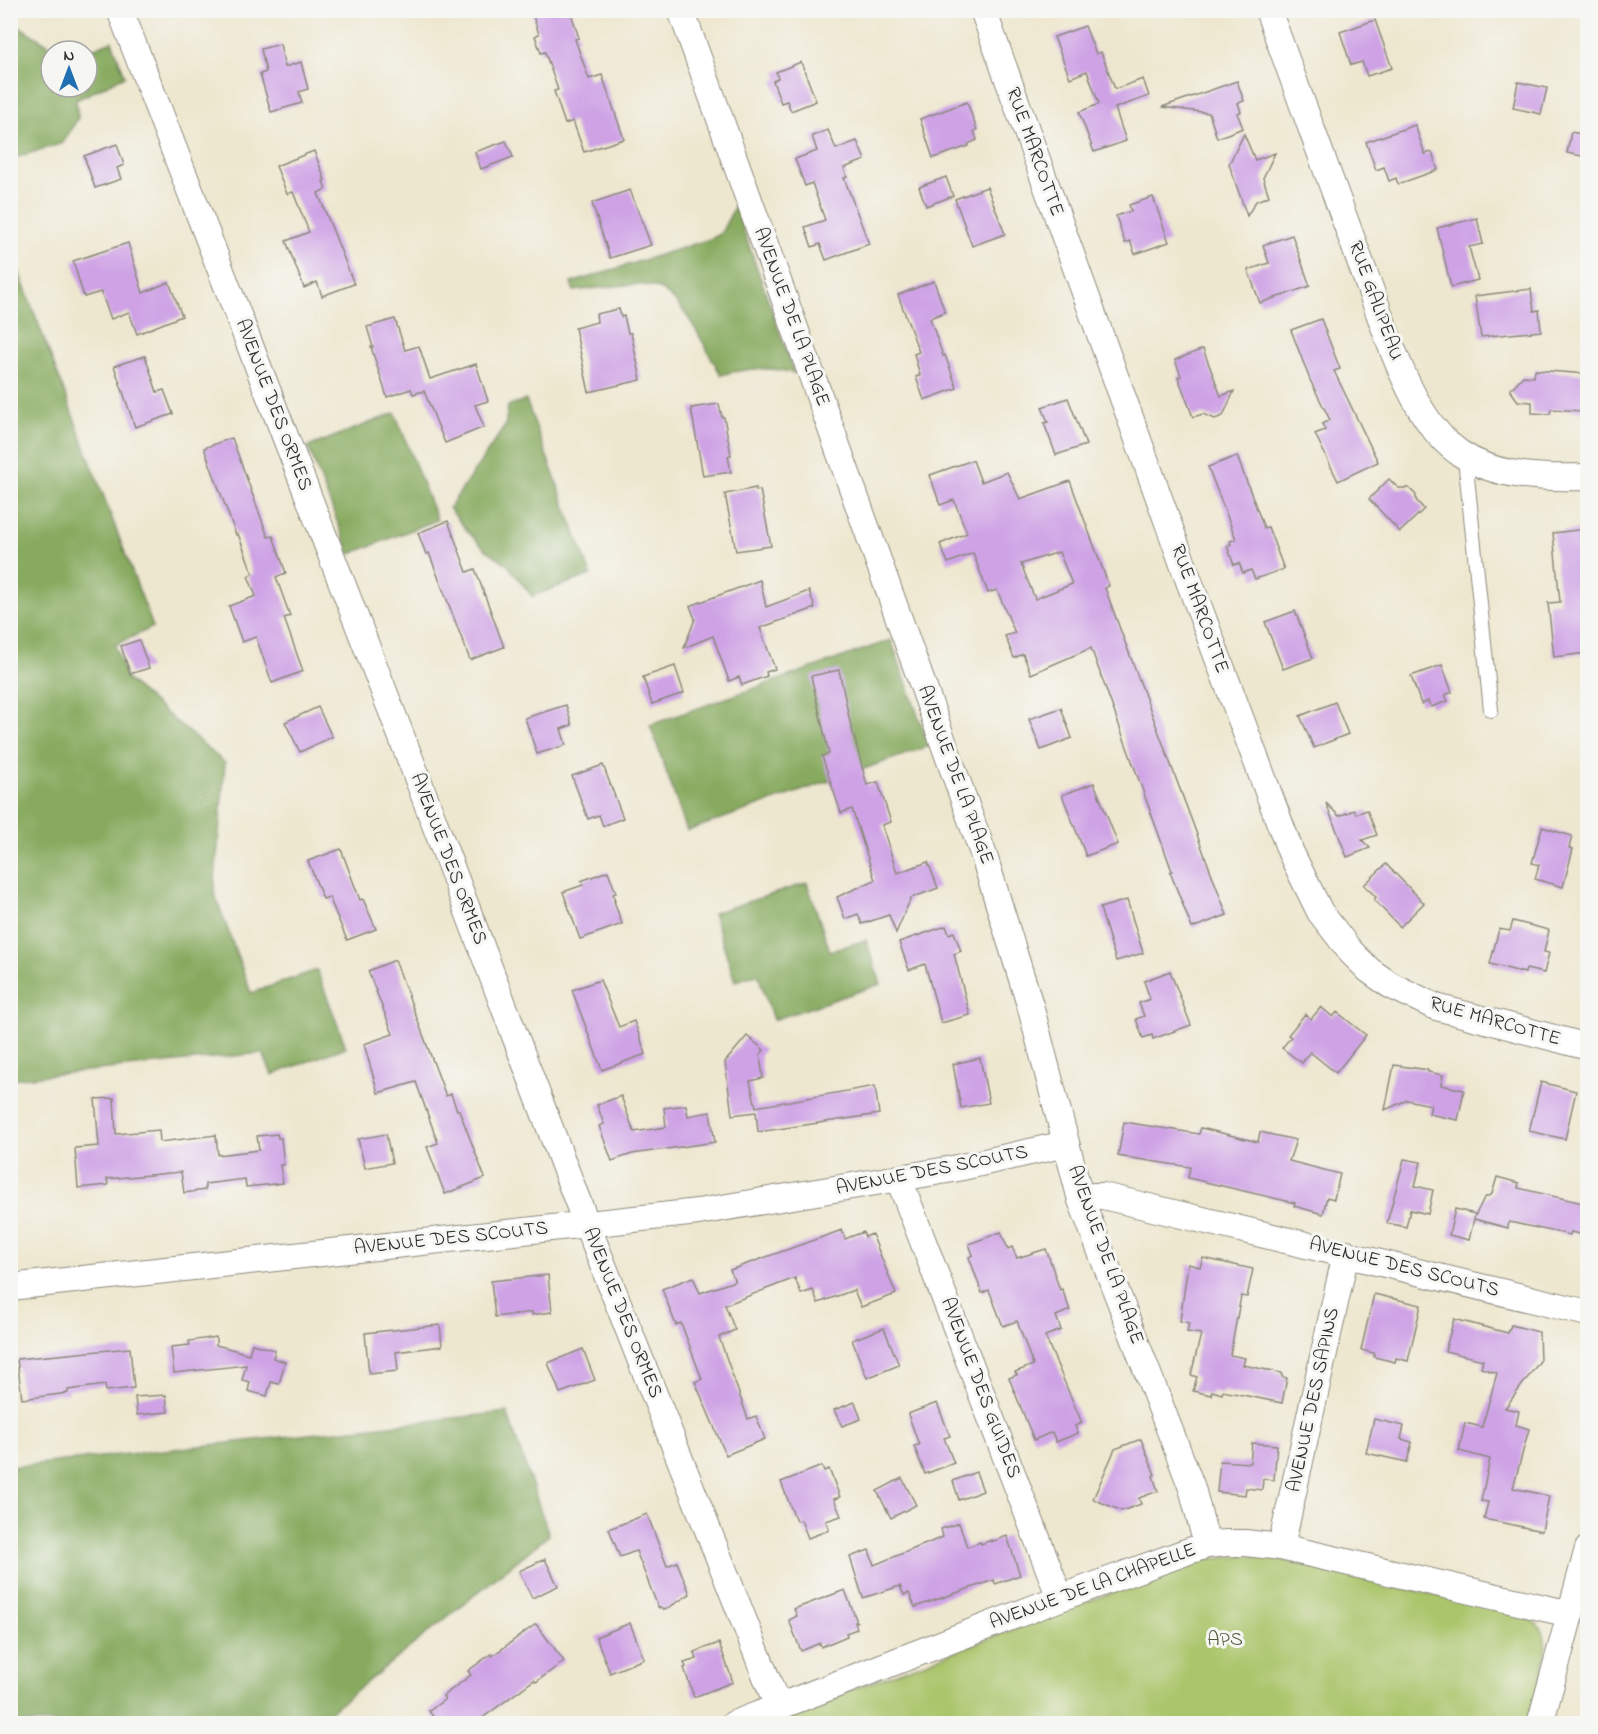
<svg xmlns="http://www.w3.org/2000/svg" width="1598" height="1734" viewBox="0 0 1598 1734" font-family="'Indie Flower',sans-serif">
	<rect width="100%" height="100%" fill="#f6f6f2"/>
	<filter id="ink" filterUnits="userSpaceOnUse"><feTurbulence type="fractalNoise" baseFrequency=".0167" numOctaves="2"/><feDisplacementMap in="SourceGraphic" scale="12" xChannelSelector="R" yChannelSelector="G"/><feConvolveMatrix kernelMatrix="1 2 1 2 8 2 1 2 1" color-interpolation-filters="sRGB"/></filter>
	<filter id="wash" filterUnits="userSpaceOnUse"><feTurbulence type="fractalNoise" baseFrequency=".008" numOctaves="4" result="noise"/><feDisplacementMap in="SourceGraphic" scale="24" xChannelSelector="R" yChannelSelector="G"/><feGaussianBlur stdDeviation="1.35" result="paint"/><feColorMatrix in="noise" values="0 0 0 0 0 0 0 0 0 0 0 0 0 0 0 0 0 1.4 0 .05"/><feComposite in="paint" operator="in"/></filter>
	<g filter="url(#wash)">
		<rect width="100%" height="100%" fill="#eee7cf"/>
		<!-- green -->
		<path fill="#aac56b" stroke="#6a784b" stroke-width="1.5" d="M1247 1556 1268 1557 1519 1614C1526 1618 1534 1620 1539 1626 1557 1646 1534 1701 1527 1723L760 1724 1188 1564 1207 1559Z"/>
		<!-- forest -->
		<g fill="#87aa5f" stroke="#596a45" stroke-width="1.5">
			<path d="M10 21 59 51H51V87H87V51L112 41 125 76 76 100 78 118 63 143 11 159Z"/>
			<path d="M735 206 794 373C768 366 746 368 721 375 706 350 683 295 654 287 634 281 595 289 574 291L571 283 713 238 721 233Z"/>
			<path d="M14 259 153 627 115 645 127 680 225 763 214 892 251 993 317 970 346 1047 272 1075 263 1053 11 1079 10 260Z"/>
			<path d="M526 400 591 575 532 596 507 564 485 549 468 532 449 508 505 426 508 406Z"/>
			<path d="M395 413 437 520 350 554 308 447Z"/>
			<path d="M891 640 929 746 687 831 650 725Z"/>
			<path d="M807 883 830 951 866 940 881 984 773 1020 758 974 735 981 713 913Z"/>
			<path d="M507 1412 549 1535 316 1723H11V1467Z"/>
		</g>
		<g id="blocks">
			<!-- building -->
			<g fill="#cea2e5" fill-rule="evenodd">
				<path d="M531 10H570L579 38 575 39 589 79 602 75 624 139 584 152 573 121 565 124 554 91 558 90 545 52 541 53 535 36 539 34Z"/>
				<path d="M1375 20 1392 68 1367 76 1362 62 1351 65 1340 32Z"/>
				<path d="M1085 26 1096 54 1101 52 1115 89 1143 79 1149 96 1115 108 1126 141 1094 152 1079 112 1099 104 1087 71 1070 78 1054 37Z"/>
				<path d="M280 44 285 67 301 62 308 89 299 92 302 103 271 112 260 74 266 72 261 49Z"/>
				<path d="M801 62 816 101 791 111 787 101 781 103 773 81 778 78 776 72Z"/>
				<path d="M1237 81 1244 101 1238 103 1241 112 1237 113 1243 128 1217 138 1209 113 1162 107Z"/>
				<path d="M1518 82 1547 88 1541 114 1513 108Z"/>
				<path d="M967 102 977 130 974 131 977 140 968 144 969 146 933 158 920 119Z"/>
				<path d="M1415 125 1425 154 1432 152 1438 170 1398 184 1396 178 1389 181 1384 167 1376 170 1366 142Z"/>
				<path d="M828 130 836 149 857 141 865 160 844 168 847 177 844 178 869 244 826 260 820 244 812 247 805 227 825 220 812 183 805 186 795 159 817 151 812 136Z"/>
				<path d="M1571 132 1587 135V157L1567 153Z"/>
				<path d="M1244 134 1255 160 1275 153 1263 178 1269 196 1256 201 1247 216 1229 164Z"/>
				<path d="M506 141 513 157 481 169 475 152Z"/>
				<path d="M117 144 124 165 117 168 121 179 95 188 84 156Z"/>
				<path d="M314 151 325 180 323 181 326 189 318 193 354 284 322 296 317 282 304 288 286 241 309 232 293 192 287 194 276 166Z"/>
				<path d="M946 177 953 196 926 206 919 187Z"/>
				<path d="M987 187 1005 234 972 246 955 199Z"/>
				<path d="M630 190 651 245 610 258 592 203Z"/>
				<path d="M1153 197 1169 242 1135 254 1130 241 1125 243 1116 216 1131 211 1129 205Z"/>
				<path d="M1477 218 1483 244 1469 247 1478 280 1451 287 1437 228Z"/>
				<path d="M1292 235 1310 286 1260 303 1248 270 1269 263 1263 245Z"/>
				<path d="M128 243 143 293 169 282 182 316 137 334 129 312 111 319 101 292 84 297 73 261Z"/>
				<path d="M934 281 945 312 930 318 943 356 945 355 957 388 924 400 916 377 920 375 914 354 919 352 898 295Z"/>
				<path d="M1531 289 1534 311 1539 310 1541 331 1481 337 1475 296Z"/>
				<path d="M619 309 621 317 624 316 628 333H631L641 380 589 392 575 328 597 322 596 314Z"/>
				<path d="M395 319 405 350 419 346 430 379 476 364 488 401 475 405 484 427 445 443 424 391 413 394 411 389 387 397 371 347H373L367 327Z"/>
				<path d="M1321 319 1340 369 1334 371 1378 462 1338 481 1315 434 1325 430 1322 424 1330 420 1310 380 1291 330Z"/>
				<path d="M1203 349 1221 396 1234 391 1223 416 1215 419 1203 414 1193 417 1178 377 1181 376 1175 360Z"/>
				<path d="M145 356 157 392 164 390 173 414 135 427 114 366Z"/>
				<path d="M1535 370 1587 374V402L1583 401 1582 411 1551 409 1550 414 1532 413V402L1518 401 1510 390 1523 376 1534 377Z"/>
				<path d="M1068 398 1086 445 1056 455 1044 423 1048 422 1042 407Z"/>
				<path d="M719 404 722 417H724L731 455 728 456 731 472 703 476 691 408Z"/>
				<path d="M232 438 268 537 273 536 286 573 276 577 290 616 284 618 303 671 272 683 256 637 242 642 229 606 256 596 248 576 253 574 238 534 236 535 204 448Z"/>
				<path d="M1237 456 1264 528 1268 527 1284 569 1255 579 1251 570 1243 573 1239 563 1234 565 1227 546 1231 544 1230 541 1236 539 1208 467Z"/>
				<path d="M973 460 981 482 1007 472 1020 499 1070 481 1109 586 1105 588 1113 610 1227 915 1192 928 1170 872 1172 871 1091 648 1031 674 1023 654 1014 658 1005 636 1015 633 997 590 988 593 973 553 948 563 940 544 967 533 954 500 940 505 930 475ZM1059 552 1072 584 1035 599 1021 564Z"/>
				<path d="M1389 479 1398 488H1409L1416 495V500L1424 509 1400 532 1369 499Z"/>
				<path d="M756 488V491L760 490 771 546 736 551 725 494Z"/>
				<path d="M448 521 467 572 475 569 504 647 470 660 429 553 426 554 418 533Z"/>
				<path d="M1586 529 1587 545V552H1585L1587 575V653L1554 657 1548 603 1560 602 1553 533Z"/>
				<path d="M760 580 766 607 809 591 815 608 760 628 775 669 766 672 767 676 742 685 739 677 729 681 713 636 684 648 695 619 690 606Z"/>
				<path d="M1295 611 1313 658 1283 669 1265 622Z"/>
				<path d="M139 640 149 668 130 674 121 646Z"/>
				<path d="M1442 665 1452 692 1445 695 1448 701 1431 707 1428 701 1421 704 1411 676Z"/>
				<path d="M675 666 684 693 652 704 643 677Z"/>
				<path d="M839 670 850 722 867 785 878 782 891 822 882 825 897 873 928 862 938 888 911 898 896 933 889 915 862 924 858 914 845 919 837 897 875 880 852 809 841 813 822 756 829 754 811 676Z"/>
				<path d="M1335 702 1348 734 1314 748 1300 716Z"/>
				<path d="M566 705 572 725 561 729 566 745 537 754 525 718Z"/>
				<path d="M318 707 332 737 300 752 285 722Z"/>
				<path d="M1061 708 1072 738 1041 750 1029 719Z"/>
				<path d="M603 765 623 818 603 826 599 815 588 819 572 776Z"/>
				<path d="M1094 783 1118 844 1086 856 1062 795Z"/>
				<path d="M1326 803 1339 816 1354 810 1356 814 1367 810 1377 835 1362 840 1370 848 1347 857Z"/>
				<path d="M1542 827 1572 836 1569 848 1573 849 1563 887 1535 879 1539 865 1532 863Z"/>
				<path d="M341 849 360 900 363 899 376 929 347 940 329 897 323 899 308 861Z"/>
				<path d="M1386 864 1424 903 1400 927 1374 900 1376 897 1364 885Z"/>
				<path d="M608 871 616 893 613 894 615 901H614L622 924 580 939 563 892 583 885 581 881Z"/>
				<path d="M1127 900 1143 953 1116 961 1100 908Z"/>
				<path d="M1513 921 1549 930 1544 952 1549 953 1544 973 1526 969 1525 973 1490 964 1499 929 1510 931Z"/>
				<path d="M946 926 949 934 954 932 961 951 954 954 970 1015 941 1023 925 964 909 970 899 942Z"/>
				<path d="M395 960 446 1096 451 1094 457 1110H459L485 1178 445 1194 427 1147 438 1143 416 1082 378 1093 364 1044 393 1034 368 971Z"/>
				<path d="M1170 971 1191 1025 1153 1039 1152 1035 1143 1038 1136 1019 1144 1016 1139 1003 1150 999 1144 981Z"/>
				<path d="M600 980 619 1027 634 1021 646 1054 602 1070 572 990Z"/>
				<path d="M1321 1007 1333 1017 1337 1012 1366 1035 1336 1073 1310 1052 1302 1063 1282 1048 1291 1037 1288 1035 1305 1014 1311 1019Z"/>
				<path d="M747 1036 764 1050 760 1055 763 1078 750 1081 756 1107 875 1086 879 1114 758 1132 756 1112 732 1115 725 1062Z"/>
				<path d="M980 1058 989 1103 961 1108 953 1064Z"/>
				<path d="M1394 1065 1428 1070V1072L1443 1075 1441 1085 1464 1090 1458 1120 1429 1114 1431 1105 1407 1100 1385 1110Z"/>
				<path d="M1541 1082 1576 1091 1565 1139 1529 1131Z"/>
				<path d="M621 1096 634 1132 666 1127 664 1108 686 1105 688 1116 710 1112 715 1142 632 1154 612 1161 599 1126 604 1124 597 1105Z"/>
				<path d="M114 1098 116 1134 159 1130 160 1142 216 1135 218 1155 259 1150 257 1136 277 1134 278 1138H281L284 1165H280L283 1183 246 1187 245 1179 205 1184V1190L184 1193 181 1172 107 1179 108 1185 78 1188 75 1148 99 1146 95 1099Z"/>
				<path d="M1124 1122 1199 1134 1201 1128 1258 1142 1260 1132 1296 1140 1289 1161 1340 1174 1334 1199 1327 1197 1323 1214 1294 1206 1295 1203 1188 1178 1190 1167 1118 1156Z"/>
				<path d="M386 1134 392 1163 365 1168 358 1139Z"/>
				<path d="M1404 1159 1421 1162 1415 1186 1433 1190 1428 1214 1410 1210 1406 1227 1387 1223Z"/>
				<path d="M1497 1177 1519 1183 1518 1188 1587 1204V1236L1571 1232 1570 1235 1509 1222 1508 1228 1474 1219 1469 1240 1449 1235 1455 1209 1475 1214 1474 1218 1484 1198 1492 1194Z"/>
				<path d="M842 1230 845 1239 863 1232 865 1237 872 1234 896 1294 861 1307 854 1290 818 1303 813 1290 801 1294 795 1278 725 1305 735 1330 719 1337 748 1419 756 1416 765 1439 726 1455 695 1382 702 1379 681 1323 676 1325 662 1289 693 1277 700 1293 735 1281 730 1270Z"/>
				<path d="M1001 1232 1008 1249 1012 1247 1017 1258 1046 1249 1060 1290 1062 1289 1070 1310 1056 1316 1061 1330 1045 1336 1082 1423 1075 1426 1078 1433 1056 1442 1052 1432 1034 1440 1009 1378 1017 1375 1015 1372 1033 1365 1017 1321 1003 1326 989 1290 982 1293 969 1257 973 1255 969 1244Z"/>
				<path d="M1203 1258 1253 1269 1247 1297 1241 1296 1230 1355 1245 1358 1243 1365 1282 1373V1377L1287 1378 1282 1403 1223 1391 1222 1394 1212 1391 1211 1395 1193 1391 1197 1377 1191 1375 1201 1334 1187 1332 1189 1323 1180 1321 1188 1264 1200 1267Z"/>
				<path d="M548 1275 552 1312 532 1315V1312L495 1317 491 1281Z"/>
				<path d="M1374 1294 1421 1305 1408 1361 1396 1358 1395 1362 1374 1357V1353L1361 1350Z"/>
				<path d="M1454 1319 1508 1333 1511 1325 1539 1332 1540 1361 1505 1408 1519 1411 1516 1425 1529 1429 1513 1488 1549 1496 1542 1531 1484 1519 1488 1502 1481 1501 1490 1459 1459 1451 1465 1423 1482 1427 1497 1373 1481 1368 1483 1360 1445 1351Z"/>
				<path d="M440 1325 442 1346 396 1352 398 1371 369 1374 365 1333Z"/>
				<path d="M884 1328 899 1365 867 1378 852 1340Z"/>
				<path d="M216 1337V1345L249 1354 252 1344 275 1350 273 1358 285 1362 279 1384 271 1382 267 1396 248 1391 250 1382 242 1380 246 1365 174 1373 171 1347 190 1345 189 1341Z"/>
				<path d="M130 1348 134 1388 106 1391 105 1385 68 1390V1393L22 1399 17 1359Z"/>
				<path d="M583 1349 595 1380 560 1393 548 1363Z"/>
				<path d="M166 1395 168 1412 137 1415 135 1397Z"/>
				<path d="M855 1402 861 1419 842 1426 834 1410Z"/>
				<path d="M937 1403 950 1436 944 1438 954 1463 925 1474 914 1446 919 1445 908 1414Z"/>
				<path d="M1374 1419 1404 1426 1401 1439 1412 1442 1407 1462 1366 1453Z"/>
				<path d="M1141 1439 1155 1475 1153 1476 1158 1491 1139 1498 1141 1504 1122 1511 1093 1499 1115 1449Z"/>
				<path d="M1252 1443 1277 1445 1274 1480 1263 1479 1262 1490 1246 1488 1245 1495 1217 1492 1220 1461 1250 1463Z"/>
				<path d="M822 1466 824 1471 829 1469 840 1497 834 1499 841 1516 826 1521 829 1530 808 1538 801 1520 796 1521 781 1482Z"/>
				<path d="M976 1472 983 1491 959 1500 953 1481Z"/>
				<path d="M902 1478 916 1505 891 1518 877 1491Z"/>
				<path d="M647 1514 667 1566 677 1562 690 1594 665 1610 658 1607 636 1551 620 1557 609 1529Z"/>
				<path d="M959 1523 967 1547 980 1542 981 1544 991 1540V1542L1007 1536 1020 1575 995 1584 994 1580 915 1607 909 1593 904 1595 900 1586 863 1598 850 1557 869 1550 874 1565 943 1537 941 1529Z"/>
				<path d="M545 1559 558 1586 532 1598 519 1571Z"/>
				<path d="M845 1590 857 1622H855L857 1629 846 1633 847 1636 821 1647 820 1643 801 1651 789 1620 797 1616 794 1609Z"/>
				<path d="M630 1623 644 1659 610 1673 596 1637Z"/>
				<path d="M536 1624 564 1661 536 1682 534 1680 474 1724H438L429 1711 445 1699 443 1696 471 1675 468 1671 491 1654 492 1656Z"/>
				<path d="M719 1643 733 1682 694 1697 684 1668 686 1667 684 1663 697 1659 694 1652Z"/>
			</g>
		</g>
	</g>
	<g filter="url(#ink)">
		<use href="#blocks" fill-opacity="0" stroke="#8c897d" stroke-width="1.5"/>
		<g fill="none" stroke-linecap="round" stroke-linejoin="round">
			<defs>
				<path id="service" d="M1465 458 1491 710"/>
				<g id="minor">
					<path d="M120 10 414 769 576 1197 778 1707"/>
					<path d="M681 10 984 856 1030 1005 1081 1200 1192 1488 1207 1545"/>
					<path d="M983 10 1189 581 1291 853 1320 912 1351 952 1369 970 1390 985 1436 1007 1588 1047"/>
					<path d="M1268 10 1390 343C1433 454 1467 481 1588 477"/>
					<path d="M899 1179 1060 1598"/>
					<path d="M1081 1200 1093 1196H1103L1588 1313"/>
					<path d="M10 1287 698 1212 953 1169 1066 1144"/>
					<path d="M1281 1547 1346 1253"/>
					<path d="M734 1724 1060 1598 1186 1552 1207 1545 1226 1543H1245L1281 1547 1570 1614"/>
					<path d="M1540 1724 1588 1549"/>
				</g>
			</defs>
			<!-- service casing -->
			<use href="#service" stroke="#8c897d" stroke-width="16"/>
			<!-- minor casing -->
			<use href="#minor" stroke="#8c897d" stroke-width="28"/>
			<!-- service -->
			<use href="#service" stroke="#fff" stroke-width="14"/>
			<!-- minor -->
			<use href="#minor" stroke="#fff" stroke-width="26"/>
		</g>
	</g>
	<g text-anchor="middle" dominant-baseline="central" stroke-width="6" stroke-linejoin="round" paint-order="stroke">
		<!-- street labels -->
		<g font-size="20" fill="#2b2b2b" stroke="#f6f6f2">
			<text transform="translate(1034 152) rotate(70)">RUE MARCOTTE</text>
			<text transform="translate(1375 301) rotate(70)">RUE GALIPEAU</text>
			<text transform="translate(791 317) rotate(70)">AVENUE DE LA PLAGE</text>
			<text transform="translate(273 405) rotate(69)">AVENUE DES ORMES</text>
			<text transform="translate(1199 609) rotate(70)">RUE MARCOTTE</text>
			<text transform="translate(955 775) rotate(70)">AVENUE DE LA PLAGE</text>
			<text transform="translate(448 859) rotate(69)">AVENUE DES ORMES</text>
			<text transform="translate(1495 1022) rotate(16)">RUE MARCOTTE</text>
			<text transform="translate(932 1171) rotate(-11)">AVENUE DES SCOUTS</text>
			<text transform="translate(451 1239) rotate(-6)">AVENUE DES SCOUTS</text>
			<text transform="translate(1105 1255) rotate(70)">AVENUE DE LA PLAGE</text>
			<text transform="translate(1404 1268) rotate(14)">AVENUE DES SCOUTS</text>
			<text transform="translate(622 1313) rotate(68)">AVENUE DES ORMES</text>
			<text transform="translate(980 1388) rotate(69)">AVENUE DES GUIDES</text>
			<text transform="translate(1314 1400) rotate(-78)">AVENUE DES SAPINS</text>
			<text transform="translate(1093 1587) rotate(-20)">AVENUE DE LA CHAPELLE</text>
		</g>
		<!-- park labels -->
		<g font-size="20" fill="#51593e" stroke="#f6f6f2">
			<text x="1225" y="1640">APS</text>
		</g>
	</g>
	<!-- margin -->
	<rect width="1598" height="1734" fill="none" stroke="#f6f6f2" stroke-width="36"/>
	<!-- north arrow -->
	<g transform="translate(69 69)"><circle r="28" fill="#f6f6f2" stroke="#a5a5a2" stroke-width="1.5"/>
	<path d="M0-4.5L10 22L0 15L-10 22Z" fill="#1f6fb2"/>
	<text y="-9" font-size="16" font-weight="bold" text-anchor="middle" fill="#2b2b2b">N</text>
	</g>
</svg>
